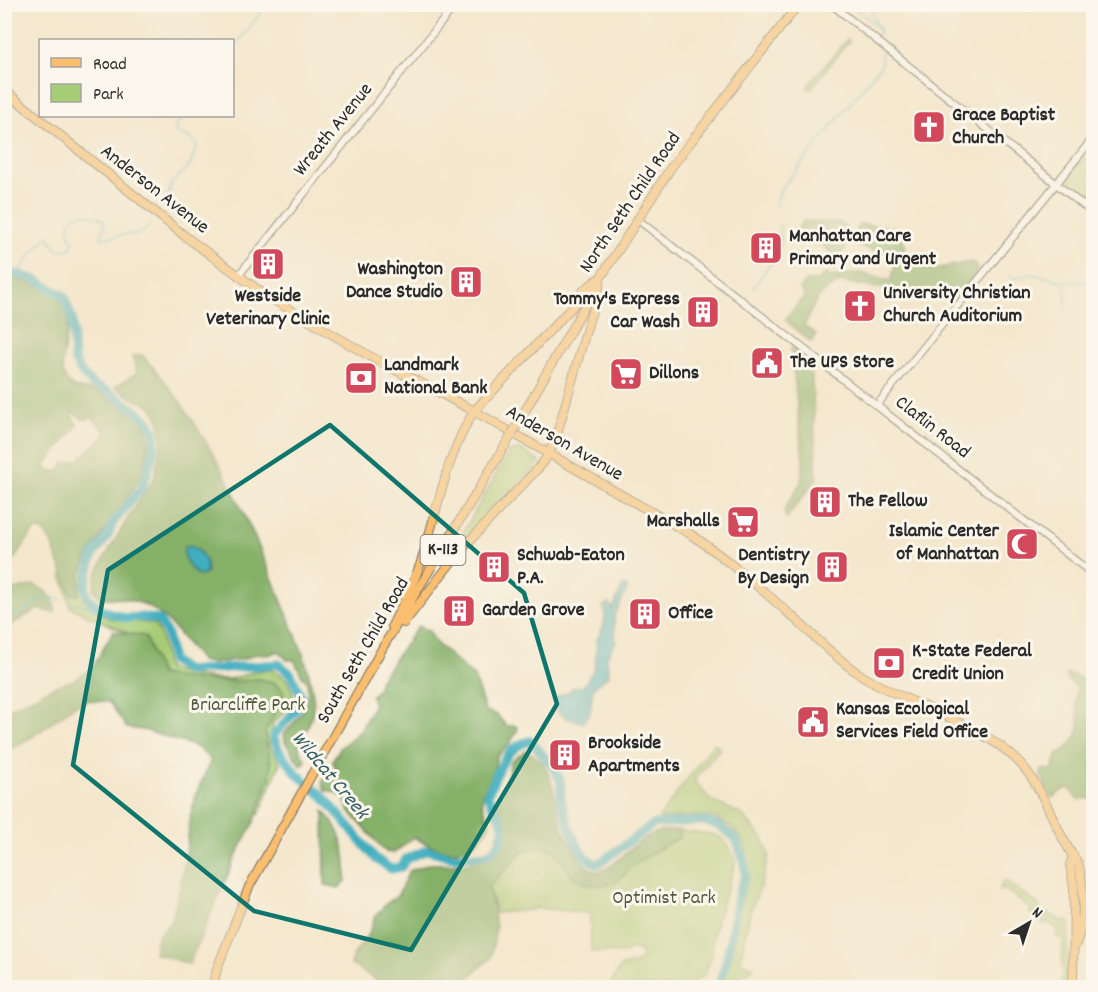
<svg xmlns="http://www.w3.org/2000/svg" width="1098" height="992" viewBox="0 0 1098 992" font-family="Dekko,sans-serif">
	<rect width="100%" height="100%" fill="#fbf7ec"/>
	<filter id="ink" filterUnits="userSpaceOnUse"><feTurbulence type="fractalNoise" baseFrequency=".0167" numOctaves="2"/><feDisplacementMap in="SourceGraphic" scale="12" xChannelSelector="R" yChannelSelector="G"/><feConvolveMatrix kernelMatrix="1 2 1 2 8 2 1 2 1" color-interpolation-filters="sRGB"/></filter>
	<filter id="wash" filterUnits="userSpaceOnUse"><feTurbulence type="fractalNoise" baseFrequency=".008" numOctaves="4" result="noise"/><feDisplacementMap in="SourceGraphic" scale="24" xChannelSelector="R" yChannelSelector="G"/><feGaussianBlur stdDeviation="1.35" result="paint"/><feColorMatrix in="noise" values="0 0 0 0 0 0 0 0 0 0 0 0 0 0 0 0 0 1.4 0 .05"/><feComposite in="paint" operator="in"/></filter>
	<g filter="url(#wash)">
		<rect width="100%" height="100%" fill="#f4e7cd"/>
		<!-- green -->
		<g fill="#a7cc76" stroke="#697c50" stroke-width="1.5">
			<path d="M847 39 849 41 810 90 807 87Z"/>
			<path d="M1084 157 1093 165V202L1065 181Z"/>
			<path d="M130 408 140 415 151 434 146 469 120 507 107 530 89 554 82 587 87 601 96 611 109 618 155 624 161 636 167 668C187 676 205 679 227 679 241 678 251 671 263 670 283 667 294 686 293 703L273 723 270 745 280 763 259 815 219 712 146 682 130 634 70 607 66 588 61 577 112 481 114 423Z"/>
			<path d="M520 449 540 462 456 550H453L509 452Z"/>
			<path d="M714 743 720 748 694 780 710 800 741 814 763 839 769 855 760 887 750 912 740 962 753 966 752 971 739 976 735 987H722L732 954 737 921 747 876 746 850 742 839 731 827 713 817 696 816 658 819Z"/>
			<path d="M678 830C711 838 719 823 736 861L720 909 713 935 711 958 705 974 686 987H608L621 966C631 965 646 964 640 950L630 948 626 953 591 952 590 913 536 908 530 910 496 913 488 886 523 846 550 844 586 869 605 872 655 834Z"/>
			<path d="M1004 880 1039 905 1040 909 1036 914H1030L1031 909 1003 888 999 890Z"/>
			<path d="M1047 913 1058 919 1069 922 1067 987H1061L1062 973H1065L1067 970 1062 968 1063 939 1056 936 1059 931 1047 921 1044 925 1042 923V918Z"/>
		</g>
		<!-- forest -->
		<g fill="#85b067" stroke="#586e49" stroke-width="1.5" fill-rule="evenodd">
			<path d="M804 221 841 223 846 227V248L835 258 824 246 798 238V227Z"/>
			<path d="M860 224 898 228C904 234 902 241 906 248L903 256C926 279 946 264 973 262L978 270 952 302 930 292H902L841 282 828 289 817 299 804 326 816 334 811 342 785 320 805 295 800 289 807 281H819L822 276 827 274 830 277 860 273 891 281 897 256 857 246C853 239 855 230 860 224Z"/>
			<path d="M5 277C29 283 65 287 68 319 68 331 65 343 63 355 62 364 61 373 67 381 73 389 78 388 87 389 100 392 112 400 123 407 127 409 132 410 136 413 154 429 148 457 141 477L89 554 80 574 79 595 71 594 50 540 41 530H36L32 533 7 570 5 578ZM72 412 84 420 91 417 106 431 105 435 78 460 63 464 60 471 48 470 44 466 77 426 71 413Z"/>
			<path d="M791 348 796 349 811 360 817 478 786 519 784 510 801 482 803 461Z"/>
			<path d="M142 355C206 424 246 513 281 600 294 631 309 663 313 696 316 718 305 728 299 748L306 761 301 766 285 742 284 734C300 715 311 708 307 681L303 677 294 660H287L279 651 268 655 256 654 244 659 211 663 201 661C169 623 156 595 100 598L94 590 96 575 105 557 131 513 154 479 162 439 159 420 151 406 132 398 115 387 137 373 132 356Z"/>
			<path d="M4 585 10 591 34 585C48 592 55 596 55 613L38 609 5 628Z"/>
			<path d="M418 626 429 631 436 643 474 677 485 711 497 715 506 726H516L518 729 509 745 497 756 493 775 483 793 482 803 490 823C473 860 444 856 414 837L394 853 386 852 348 810 345 800 337 793 325 790 322 781 329 771 337 769 332 761 340 748 360 731 374 704 371 696 378 689 379 681Z"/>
			<path d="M113 631 145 636 160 675 199 680 241 681 257 679 274 682 284 692 278 708 265 732 271 763 270 777 253 825 235 858 189 964 154 953 157 937 171 921 180 887 186 854 190 819 196 794 211 760 197 747 144 730 127 728 109 702 86 700 74 706 32 737 5 753V711L55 686 74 680 93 667Z"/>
			<path d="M1066 674C1079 674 1090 684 1093 697V800L1085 798 1080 800 1075 797 1071 789C1062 788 1060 793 1053 798 1045 791 1046 782 1040 774L1043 769 1050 770 1053 768 1058 753C1066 751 1067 747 1073 741 1087 725 1071 703 1077 688L1067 680Z"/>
			<path d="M525 751C556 760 553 804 563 829 565 836 571 843 574 849 579 857 584 866 592 870 615 880 642 817 680 833V837C664 846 647 855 633 866 627 870 622 878 617 882 611 885 605 885 599 885 559 885 570 853 546 848 539 847 529 850 523 851L489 887 496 926 491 958 460 985 451 988 415 987 399 982 383 984 351 965 353 955 369 934 375 917 386 904 398 895 409 871 429 864H464L492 855 502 845 506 824 496 800 506 784 511 761Z"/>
			<path d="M324 811C342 831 348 855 346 881L339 888 325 885Z"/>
		</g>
		<!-- water -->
		<g fill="#41aebf" stroke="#366c75" stroke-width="1.5">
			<path d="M190 545C201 551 209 561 206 574L200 576C190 572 183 558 184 547Z"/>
			<path d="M623 585 627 586V590L614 617 616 641 607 657 609 675 593 688 590 713 583 723 566 718 557 711 556 698 570 691 572 688 584 686 595 667 597 639C603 631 608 615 603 606L609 603 612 610Z"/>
		</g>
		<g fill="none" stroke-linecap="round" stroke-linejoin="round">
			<!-- stream -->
			<g stroke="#41aebf" stroke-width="1.5">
				<path d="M850 4 880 29"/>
				<path d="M869 4 880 35"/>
				<path d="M232 48 241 39 267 4"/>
				<path d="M163 207 168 201 171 184 191 164 197 145 192 139 177 133 175 128 176 124 187 116"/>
				<path d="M777 208V200L781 189 881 65V53"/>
				<path d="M18 274 30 256 48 236 54 246 59 250 69 249 74 243 69 234 70 221C80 211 92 213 103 220L105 224 101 237 105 238 130 234 138 235 144 231 151 222"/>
				<path d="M1008 276 1015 278 1033 274 1062 281 1094 283"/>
				<path d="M1065 282 1066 304"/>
				<path d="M753 288 780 250 781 238 779 225"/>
				<path d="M69 602 102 610"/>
				<path d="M4 619 8 616 21 615C39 600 35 593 61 600"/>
			</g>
			<!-- river -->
			<path stroke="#41aebf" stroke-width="9" d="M4 271 35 279 64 296 72 318 74 359 80 371 92 384 109 392 140 413 149 421 155 433 154 449 146 477 141 489 113 523 108 536 93 556 85 587 88 598 102 610 126 618 140 617 159 620 167 634 172 661 186 671 279 664 291 674 301 696 296 710 273 736 280 752 297 774 323 796 376 859 391 869 401 867 406 859 427 850 453 857 485 855 493 851 499 844 503 830V824L487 795C499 773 503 747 530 741L535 745C543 756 555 767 560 780 562 785 560 792 561 798 565 817 578 860 598 864L654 824 704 821 719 826 736 839 742 856 746 875 739 891 727 958 718 988"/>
		</g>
	</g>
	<g filter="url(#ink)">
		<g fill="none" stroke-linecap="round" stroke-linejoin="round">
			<defs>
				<g id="minor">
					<path d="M831 4 1094 214"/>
					<path d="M637 219 1094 575"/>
					<path d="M238 276 456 4"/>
					<path d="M877 405 1094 137"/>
				</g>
				<g id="major">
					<path d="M4 90 186 237 268 297 373 358 474 411 690 534C726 558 760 588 793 617 813 635 832 655 855 671 903 704 977 720 1018 761 1046 789 1054 832 1078 863 1085 889 1086 921 1075 946"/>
					<path d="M521 418 601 277 672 166 799 4"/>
					<path d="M404 623 460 551 543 463 555 441 590 317 598 297 600 280"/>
					<path d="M392 626C402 604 415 582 422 559 439 506 445 459 474 411L572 307 584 290 597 280"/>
					<path d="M1073 856 1070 865 1074 887 1073 988"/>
					<path d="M212 988 218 966 249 887 383 647 512 434"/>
				</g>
			</defs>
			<!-- minor casing -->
			<use href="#minor" stroke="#716d64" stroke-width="9"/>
			<!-- major casing -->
			<use href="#major" stroke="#716d64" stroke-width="10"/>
			<!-- minor -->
			<use href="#minor" stroke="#fff" stroke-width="6"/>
			<!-- major -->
			<use href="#major" stroke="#fbbe6e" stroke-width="8"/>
			<defs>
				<path id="major-bridge" d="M512 434 521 418"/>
			</defs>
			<!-- major-bridge casing -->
			<use href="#major-bridge" stroke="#716d64" stroke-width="10" stroke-linecap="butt"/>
			<!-- major-bridge -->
			<use href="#major-bridge" stroke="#fbbe6e" stroke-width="8"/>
		</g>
	</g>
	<!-- marked area -->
	<path d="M0 0H1098V992H0ZM330 425 524 593 557 704 411 950 254 911 73 765 108 570Z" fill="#f4e7cd" fill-opacity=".55" fill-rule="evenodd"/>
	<path fill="none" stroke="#0f766e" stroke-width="4.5" stroke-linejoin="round" d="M330 425 524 593 557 704 411 950 254 911 73 765 108 570Z"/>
	<!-- icons -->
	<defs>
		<symbol id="church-square" viewBox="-11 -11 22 22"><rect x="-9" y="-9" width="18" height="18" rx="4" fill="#d1495b" stroke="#fbf7ec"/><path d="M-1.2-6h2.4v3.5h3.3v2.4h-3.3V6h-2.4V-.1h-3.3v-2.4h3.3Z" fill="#fff"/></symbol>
		<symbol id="building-square" viewBox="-11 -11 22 22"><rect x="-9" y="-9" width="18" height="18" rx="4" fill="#d1495b" stroke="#fbf7ec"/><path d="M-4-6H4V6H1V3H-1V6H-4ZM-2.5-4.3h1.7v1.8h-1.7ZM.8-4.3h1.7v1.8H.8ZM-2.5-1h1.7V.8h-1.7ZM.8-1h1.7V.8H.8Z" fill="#fff"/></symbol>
		<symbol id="civic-square" viewBox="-11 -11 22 22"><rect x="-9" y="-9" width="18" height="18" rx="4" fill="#d1495b" stroke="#fbf7ec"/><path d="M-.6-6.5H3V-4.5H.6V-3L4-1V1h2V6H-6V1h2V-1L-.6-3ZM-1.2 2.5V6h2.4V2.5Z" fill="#fff"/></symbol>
		<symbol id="supermarket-square" viewBox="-11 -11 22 22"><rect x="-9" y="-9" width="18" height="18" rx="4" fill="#d1495b" stroke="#fbf7ec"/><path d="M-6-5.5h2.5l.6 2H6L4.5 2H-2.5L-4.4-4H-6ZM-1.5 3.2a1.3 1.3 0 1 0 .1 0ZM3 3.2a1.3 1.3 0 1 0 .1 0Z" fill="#fff"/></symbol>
		<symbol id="bank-square" viewBox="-11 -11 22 22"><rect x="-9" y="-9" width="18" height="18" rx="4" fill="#d1495b" stroke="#fbf7ec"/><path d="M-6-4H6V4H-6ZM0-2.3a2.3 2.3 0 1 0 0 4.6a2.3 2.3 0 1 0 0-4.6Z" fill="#fff"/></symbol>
		<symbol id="mosque-square" viewBox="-11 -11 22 22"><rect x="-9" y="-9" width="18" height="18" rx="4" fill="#d1495b" stroke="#fbf7ec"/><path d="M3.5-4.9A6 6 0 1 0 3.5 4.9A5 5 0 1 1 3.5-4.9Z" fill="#fff"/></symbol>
	</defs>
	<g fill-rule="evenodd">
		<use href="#church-square" x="910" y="108" width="38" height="38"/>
		<use href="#building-square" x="747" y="229" width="38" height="38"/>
		<use href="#building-square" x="249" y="245" width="38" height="38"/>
		<use href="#building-square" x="447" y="263" width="38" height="38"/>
		<use href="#church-square" x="841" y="287" width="38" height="38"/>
		<use href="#building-square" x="684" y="293" width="38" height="38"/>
		<use href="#civic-square" x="748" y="344" width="38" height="38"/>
		<use href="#supermarket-square" x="607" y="355" width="38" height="38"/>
		<use href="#bank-square" x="342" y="359" width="38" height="38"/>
		<use href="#building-square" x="806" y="483" width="38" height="38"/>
		<use href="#supermarket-square" x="724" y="503" width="38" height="38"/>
		<use href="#mosque-square" x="1003" y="525" width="38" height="38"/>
		<use href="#building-square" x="475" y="548" width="38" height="38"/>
		<use href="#building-square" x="813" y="548" width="38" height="38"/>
		<use href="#building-square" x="440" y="592" width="38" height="38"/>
		<use href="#building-square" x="626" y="595" width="38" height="38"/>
		<use href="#bank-square" x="870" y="644" width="38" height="38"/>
		<use href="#civic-square" x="794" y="703" width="38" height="38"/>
		<use href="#building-square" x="546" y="736" width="38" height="38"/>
	</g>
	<g text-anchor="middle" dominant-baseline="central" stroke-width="6" stroke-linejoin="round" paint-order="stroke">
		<!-- shield labels -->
		<rect fill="#fbf7ec" stroke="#696865" stroke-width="1.5" x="420.5" y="535" width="45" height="30" rx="4.5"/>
		<g font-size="18" font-weight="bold" fill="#2b2b2b">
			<text x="443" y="550">K-113</text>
		</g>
		<!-- poi labels -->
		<g font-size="20" font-weight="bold" fill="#2b2b2b" stroke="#fbf7ec" text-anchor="start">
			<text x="952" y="116">Grace Baptist<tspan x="952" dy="23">Church</tspan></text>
			<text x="789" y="237">Manhattan Care<tspan x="789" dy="23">Primary and Urgent</tspan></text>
			<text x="443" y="270" text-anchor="end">Washington<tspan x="443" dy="23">Dance Studio</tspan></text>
			<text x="883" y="294">University Christian<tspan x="883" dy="23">Church Auditorium</tspan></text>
			<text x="268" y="297" text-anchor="middle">Westside<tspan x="268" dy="23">Veterinary Clinic</tspan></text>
			<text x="680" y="300" text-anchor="end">Tommy's Express<tspan x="680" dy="23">Car Wash</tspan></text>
			<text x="790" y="363">The UPS Store</text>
			<text x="384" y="366">Landmark<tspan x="384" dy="23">National Bank</tspan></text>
			<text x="649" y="374">Dillons</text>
			<text x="848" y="502">The Fellow</text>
			<text x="720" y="522" text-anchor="end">Marshalls</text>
			<text x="999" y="532" text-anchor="end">Islamic Center<tspan x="999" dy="23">of Manhattan</tspan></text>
			<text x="517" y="556">Schwab-Eaton<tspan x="517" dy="23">P.A.</tspan></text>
			<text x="809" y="556" text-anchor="end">Dentistry<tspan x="809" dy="23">By Design</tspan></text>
			<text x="482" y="611">Garden Grove</text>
			<text x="668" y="614">Office</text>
			<text x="912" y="652">K-State Federal<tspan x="912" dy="23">Credit Union</tspan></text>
			<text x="836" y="710">Kansas Ecological<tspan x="836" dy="23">Services Field Office</tspan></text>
			<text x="588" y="744">Brookside<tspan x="588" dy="23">Apartments</tspan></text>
		</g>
		<!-- street labels -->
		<g font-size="20" fill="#2b2b2b" stroke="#fbf7ec">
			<text transform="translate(334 130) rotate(-51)">Wreath Avenue</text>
			<text transform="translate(154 190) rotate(38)">Anderson Avenue</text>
			<text transform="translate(631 203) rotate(-56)">North Seth Child Road</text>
			<text transform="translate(932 428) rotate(38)">Claflin Road</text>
			<text transform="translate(564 444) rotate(30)">Anderson Avenue</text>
			<text transform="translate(364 651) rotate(-60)">South Seth Child Road</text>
		</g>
		<!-- park labels -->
		<g font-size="20" fill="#505b42" stroke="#fbf7ec">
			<text x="248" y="706">Briarcliffe Park</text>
			<text x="664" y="899">Optimist Park</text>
		</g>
		<!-- water labels -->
		<g font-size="21" font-style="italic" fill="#345f66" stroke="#fbf7ec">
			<text transform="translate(329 776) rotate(50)">Wildcat Creek</text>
		</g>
	</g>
	<!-- margin -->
	<rect width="1098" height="992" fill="none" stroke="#fbf7ec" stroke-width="24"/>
	<!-- legend -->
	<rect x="39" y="39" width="195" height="78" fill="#fbf7ec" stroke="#a8a59f" stroke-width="1.5"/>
	<rect x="51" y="58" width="30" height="9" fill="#fbbe6e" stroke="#a8a59f" stroke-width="1.5"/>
	<text x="93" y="69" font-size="18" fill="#2b2b2b">Road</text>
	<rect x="51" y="84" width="30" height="18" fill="#a7cc76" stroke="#a8a59f" stroke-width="1.5"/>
	<text x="93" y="99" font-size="18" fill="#2b2b2b">Park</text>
	<!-- north arrow -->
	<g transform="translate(1029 923) rotate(39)" stroke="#fbf7ec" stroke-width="4.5" paint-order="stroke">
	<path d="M0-4.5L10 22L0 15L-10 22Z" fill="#2b2b2b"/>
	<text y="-9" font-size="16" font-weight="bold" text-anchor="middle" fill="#2b2b2b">N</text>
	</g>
</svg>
